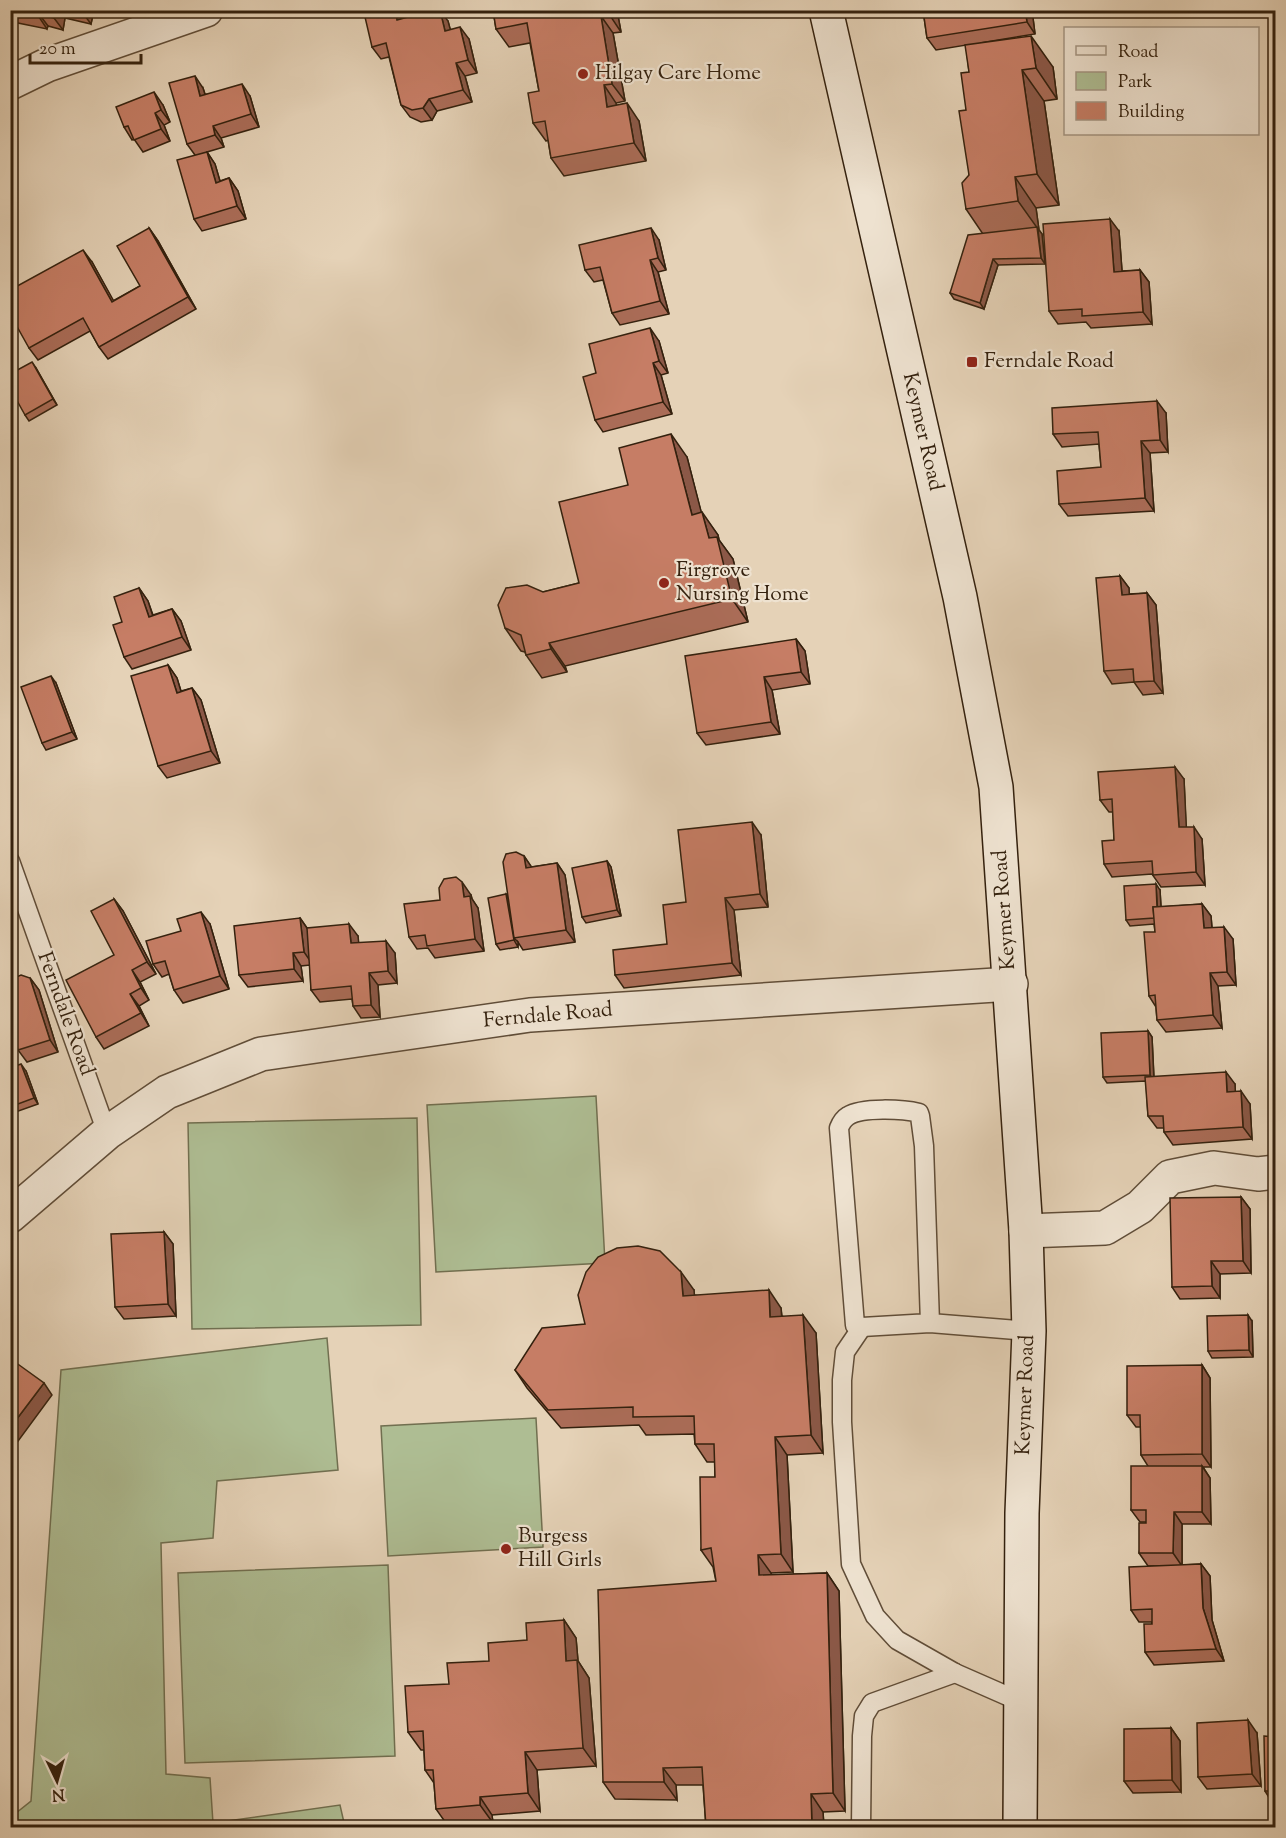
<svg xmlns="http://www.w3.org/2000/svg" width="1286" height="1838" viewBox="0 0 1286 1838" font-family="'Sorts Mill Goudy',serif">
	<rect width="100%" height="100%" fill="#e5d2b7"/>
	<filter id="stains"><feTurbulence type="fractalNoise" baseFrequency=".00333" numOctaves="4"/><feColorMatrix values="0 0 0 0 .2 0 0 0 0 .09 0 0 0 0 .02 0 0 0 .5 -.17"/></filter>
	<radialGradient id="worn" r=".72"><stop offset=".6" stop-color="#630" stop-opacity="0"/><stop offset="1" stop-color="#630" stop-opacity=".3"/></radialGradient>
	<!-- green -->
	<g fill="#aebd93" stroke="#716f50" stroke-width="1.5">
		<path d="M596 1096 605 1263 436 1272 427 1105Z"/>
		<path d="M417 1118 421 1325 192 1329 188 1123Z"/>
		<path d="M327 1338 338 1470 217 1481 213 1538 161 1543 166 1774 210 1778 213 1823 340 1805 345 1827H11V1817L31 1801 61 1370Z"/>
		<path d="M536 1418 543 1547 388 1556 381 1426Z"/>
		<path d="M388 1565 395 1756 185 1763 178 1573Z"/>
	</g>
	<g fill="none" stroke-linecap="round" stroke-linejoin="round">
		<defs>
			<g id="lane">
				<path d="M10 861 107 1133"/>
				<path d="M930 1323 924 1146 920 1116 919 1113C903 1109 862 1107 848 1116 843 1119 841 1123 839 1128L855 1325 862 1327 930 1323 1029 1331"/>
				<path d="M862 1327 845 1352 842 1380V1422L851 1564 875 1616 897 1640 955 1673 1021 1702"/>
				<path d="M861 1828 862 1736 864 1716 872 1703 955 1673"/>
			</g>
			<g id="street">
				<path d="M10 83 47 65 206 10"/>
				<path d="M10 1216 107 1133 167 1092 261 1054 530 1015 1011 984"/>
				<path d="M1026 1231 1105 1228 1140 1207 1170 1177 1214 1168 1258 1174 1276 1172"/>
			</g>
			<path id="secondary" d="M826 10 960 597 996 787 1026 1231 1029 1331 1022 1513 1020 1828"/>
		</defs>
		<!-- lane casing -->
		<use href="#lane" stroke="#604d38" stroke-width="21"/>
		<!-- street casing -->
		<use href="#street" stroke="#604d38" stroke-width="36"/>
		<!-- secondary casing -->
		<use href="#secondary" stroke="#34210e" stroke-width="36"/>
		<!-- lane -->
		<use href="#lane" stroke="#eee2d0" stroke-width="18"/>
		<!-- street -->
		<use href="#street" stroke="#eee2d0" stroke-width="33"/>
		<!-- secondary -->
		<use href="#secondary" stroke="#eee2d0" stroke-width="33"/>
	</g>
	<!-- wall -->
	<g fill="#aa6c57" stroke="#34210e" stroke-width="1.5">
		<path d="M10 10H94L91 24 65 18 63 30 48 26 47 29 18 23Z"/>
		<path d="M493 10H617L621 32 613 33 625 101 616 103V105L639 121 646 161 564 176 551 158 548 140 546 141 533 123 539 91 530 43 509 47 496 29Z"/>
		<path d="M923 10H1032L1035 34 980 43 1053 67 1057 99 1044 101 1059 205 1036 208 1039 230 1042 234 1045 264 998 265 984 309 954 299 950 293 983 234 966 209 969 175 966 110 969 72 966 45 936 50 927 38Z"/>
		<path d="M402 19 448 21 450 29 469 39 477 73 465 76 472 102 437 111 432 120 421 122 410 117 401 105 389 57 381 59 372 47Z"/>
		<path d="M203 88 205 94 250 96 259 127 221 138 224 147 207 152 215 164 220 181 229 178 238 191 246 219 202 231 194 219 195 155 187 144Z"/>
		<path d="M163 105 170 122 164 125 170 141 143 152 134 139 132 140 124 127Z"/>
		<path d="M149 228 158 241 196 309 108 359 99 347 90 331 38 360 29 348 92 262 113 301 140 286Z"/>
		<path d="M1119 231 1122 271 1140 270 1149 282 1152 324 1091 328 1086 322 1058 324 1049 311Z"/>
		<path d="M659 240 666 270 658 272 669 314 620 325 612 313 603 280 594 282 585 270Z"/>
		<path d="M659 341 668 373 661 375 672 414 603 432 595 420 596 373Z"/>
		<path d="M36 368 57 405 29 421 25 415Z"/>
		<path d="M1166 413 1168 452 1150 453 1154 511 1068 516 1059 504 1101 467 1099 444 1062 447 1053 434Z"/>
		<path d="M687 457 701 512 718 535 719 540 733 559 748 622 565 666 567 672 542 678 526 655 525 652 521 651 505 628 543 592 579 583 628 485Z"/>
		<path d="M1120 576 1129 588V594L1147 593 1156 605 1163 693 1143 695 1134 682 1112 684 1104 671Z"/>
		<path d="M139 588 148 601 153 615 172 609 181 621 191 650 132 669 124 657 122 622Z"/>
		<path d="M796 639 805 651 810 684 772 690 780 734 706 745 697 733Z"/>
		<path d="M168 665 177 678 181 691 192 688 201 700 220 763 167 778 158 766Z"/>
		<path d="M56 683 77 739 46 750 42 743Z"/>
		<path d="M1184 779 1186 827 1202 839 1205 885 1161 887 1152 874 1112 877 1104 864 1114 840 1113 812H1109L1100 800Z"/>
		<path d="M761 835 768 907 734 910 741 975 624 988 615 975 667 944 686 902Z"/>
		<path d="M524 856 531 867 557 863 565 875 575 942 523 950 518 942V947L500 950 496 944 506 894 509 898Z"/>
		<path d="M607 861 611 867 621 916 586 923 582 917Z"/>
		<path d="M1160 890 1161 907 1202 904 1211 916 1212 928 1233 939 1236 985 1218 986 1222 1028 1166 1032 1157 1020 1156 1007 1149 996 1155 932 1154 924 1130 926 1126 920Z"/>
		<path d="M471 895 472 899 478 908 484 951 435 958 428 948 417 949 409 937Z"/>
		<path d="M114 899 123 911 156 974 140 982 149 1000 139 1006 149 1026 104 1049 96 1037 114 955Z"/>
		<path d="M300 918 307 928 358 936V943L395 953 397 983 378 985 380 1017 361 1018 353 1006 352 999 320 1002 311 990 310 965 301 966 303 981 248 987 239 975Z"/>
		<path d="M210 924 229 989 183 1003 174 990 169 974 162 977 153 964Z"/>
		<path d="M30 978 39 990 58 1052 27 1062 18 1050 17 1046 10 1048V996L14 995Z"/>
		<path d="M1148 1031 1152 1037 1154 1077 1235 1084V1092L1250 1104 1252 1139 1173 1145 1164 1132V1128H1157L1148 1116 1146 1081 1107 1083 1103 1077Z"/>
		<path d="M10 1068 26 1071 38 1104 10 1114Z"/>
		<path d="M1241 1197 1250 1209 1251 1273 1220 1274V1298L1180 1299 1172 1287Z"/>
		<path d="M164 1232 173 1244 176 1316 124 1319 115 1307Z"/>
		<path d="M694 1290V1295L781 1308 782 1316 816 1333 823 1453 787 1455 793 1572 771 1573V1575L827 1573 839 1591 845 1811 823 1812 824 1827H706L703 1785H676L677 1800 615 1799 603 1782 716 1581 713 1567 701 1550 715 1477V1462H707L695 1444 694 1434 646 1435 639 1425 561 1428 527 1388 515 1370 585 1324Z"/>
		<path d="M1252 1321 1253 1357 1212 1358 1208 1351Z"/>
		<path d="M1202 1365 1210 1378 1211 1467H1203L1210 1478 1211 1524H1182V1565L1201 1564 1210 1576 1212 1620 1224 1661 1154 1665 1145 1652 1152 1622H1139L1131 1610 1165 1566H1148L1139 1553 1146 1522H1140L1131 1510 1148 1466 1141 1455V1427H1136L1127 1415Z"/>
		<path d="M564 1620 576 1638 578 1661 589 1678 596 1766 537 1770 540 1811 492 1815 493 1823 475 1825 477 1827H449L454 1826H448L436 1809 434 1783 425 1770 424 1750H421L408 1732 489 1661Z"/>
		<path d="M1171 1728 1180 1741 1181 1792 1133 1793 1124 1781Z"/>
		<path d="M1257 1733 1261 1786 1207 1789 1198 1777Z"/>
		<path d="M1275 1737V1804H1273L1265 1791Z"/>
	</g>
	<!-- shaded-wall -->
	<g fill="#8b5847" stroke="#34210e" stroke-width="1.5">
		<path d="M56 10H60L65 18 63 30 54 18Z"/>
		<path d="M82 10H94L91 24 82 12Z"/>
		<path d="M395 10H396L403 21 397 20Z"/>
		<path d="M440 10 448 21 454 43 445 31Z"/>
		<path d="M608 10H617L621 32 609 14Z"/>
		<path d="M1025 10H1032L1035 34 1027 22Z"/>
		<path d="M39 14 48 26 47 29 39 17Z"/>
		<path d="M601 16 613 33 625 101 612 84Z"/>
		<path d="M460 27 469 39 477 73 468 60Z"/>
		<path d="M1031 36 1053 67 1057 99 1036 68Z"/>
		<path d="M456 63 465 76 472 102 463 90Z"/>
		<path d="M1022 70 1044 101 1059 205 1037 174Z"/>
		<path d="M195 76 203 88 209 108 200 96Z"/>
		<path d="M242 84 250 96 259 127 251 114Z"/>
		<path d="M604 85 616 103 620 125 607 107Z"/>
		<path d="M154 92 163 105 170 122 161 110Z"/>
		<path d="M429 99 437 111 432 120 423 108Z"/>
		<path d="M627 103 639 121 646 161 634 143Z"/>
		<path d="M155 113 164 125 170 141 161 129Z"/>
		<path d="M213 126 221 138 224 147 215 135Z"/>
		<path d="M207 152 215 164 224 195 216 183Z"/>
		<path d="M1015 177 1036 208 1039 230 1042 234 1045 264 1041 258 1038 229 1018 201Z"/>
		<path d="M229 178 238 191 246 219 237 206Z"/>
		<path d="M1110 219 1119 231 1123 284 1114 272Z"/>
		<path d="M149 228 158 241 196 309 188 297Z"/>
		<path d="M651 228 659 240 666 270 658 258Z"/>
		<path d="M83 250 92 262 121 314 112 302Z"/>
		<path d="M993 259 998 265 984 309 980 303Z"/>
		<path d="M650 260 658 272 669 314 660 301Z"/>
		<path d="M1140 270 1149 282 1152 324 1143 312Z"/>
		<path d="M650 328 659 341 668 373 659 361Z"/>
		<path d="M32 362 36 368 57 405 53 399Z"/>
		<path d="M653 363 661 375 672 414 663 402Z"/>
		<path d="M1157 401 1166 413 1168 452 1160 440Z"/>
		<path d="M671 434 687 457 708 538 692 515Z"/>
		<path d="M1141 441 1150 453 1154 511 1145 498Z"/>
		<path d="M702 512 718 535 719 540 733 559 748 622 732 599 709 538Z"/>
		<path d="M1120 576 1129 588 1130 607 1122 595Z"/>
		<path d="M139 588 148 601 157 629 149 617Z"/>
		<path d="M1147 593 1156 605 1163 693 1154 681Z"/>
		<path d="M172 609 181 621 191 650 182 637Z"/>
		<path d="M796 639 805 651 810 684 801 672Z"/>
		<path d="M549 643 565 666 567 672 551 649Z"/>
		<path d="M168 665 177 678 185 705 177 693Z"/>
		<path d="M51 676 56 683 77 739 72 732Z"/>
		<path d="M764 677 772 690 780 734 771 722Z"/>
		<path d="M192 688 201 700 220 763 211 751Z"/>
		<path d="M1175 767 1184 779 1187 840 1179 827Z"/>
		<path d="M752 822 761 835 768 907 760 894Z"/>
		<path d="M1194 827 1202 839 1205 885 1196 872Z"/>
		<path d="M524 856 533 869 526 868Z"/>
		<path d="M607 861 611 867 621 916 617 910Z"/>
		<path d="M557 863 565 875 575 942 566 930Z"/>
		<path d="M462 882 471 895 472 899 478 908 484 951 475 939 464 897Z"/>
		<path d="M1156 884 1160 890 1162 924 1158 918Z"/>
		<path d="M506 894 510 901 514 938 518 942V947L514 940Z"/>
		<path d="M725 898 734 910 741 975 732 963Z"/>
		<path d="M114 899 123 911 156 974 147 962Z"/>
		<path d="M1202 904 1211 916 1213 941 1204 928Z"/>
		<path d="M201 912 210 924 229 989 220 976Z"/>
		<path d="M300 918 309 931 313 965 304 952Z"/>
		<path d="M349 924 358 936 360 955 351 943Z"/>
		<path d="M1224 927 1233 939 1236 985 1227 972Z"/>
		<path d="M386 941 395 953 397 983 388 971Z"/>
		<path d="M293 953 301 966 303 981 294 969Z"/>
		<path d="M132 970 140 982 149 1000 141 988Z"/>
		<path d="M369 973 378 985 380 1017 371 1005Z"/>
		<path d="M1210 973 1218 986 1222 1028 1213 1015Z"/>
		<path d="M30 978 39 990 58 1052 50 1040Z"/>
		<path d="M130 994 139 1006 149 1026 141 1013Z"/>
		<path d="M1148 1031 1152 1037 1154 1081 1150 1075Z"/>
		<path d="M21 1064 26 1071 38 1104 34 1098Z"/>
		<path d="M1226 1072 1235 1084 1236 1105 1227 1092Z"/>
		<path d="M1241 1091 1250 1104 1252 1139 1243 1127Z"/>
		<path d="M1241 1197 1250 1209 1251 1273 1243 1261Z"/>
		<path d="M164 1232 173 1244 176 1316 168 1304Z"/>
		<path d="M1211 1261 1220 1274V1298L1212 1286Z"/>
		<path d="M681 1272 694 1290 696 1314 683 1296Z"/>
		<path d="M769 1290 781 1308 783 1335 770 1317Z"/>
		<path d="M803 1315 816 1333 823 1453 811 1435Z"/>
		<path d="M1248 1315 1252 1321 1253 1357 1249 1350Z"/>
		<path d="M1202 1365 1210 1378 1211 1467 1202 1454Z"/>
		<path d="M44 1383 52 1395 10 1452V1428Z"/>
		<path d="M775 1437 787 1455 793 1572 781 1554Z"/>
		<path d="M1202 1466 1210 1478 1211 1524 1202 1512Z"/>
		<path d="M1174 1512 1182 1524V1566L1173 1553Z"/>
		<path d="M758 1555 771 1573V1593L759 1575Z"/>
		<path d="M1201 1564 1210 1576 1212 1620 1224 1661 1216 1649 1203 1608Z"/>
		<path d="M827 1573 839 1591 845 1811 833 1793Z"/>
		<path d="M564 1620 576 1638 578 1661 589 1678 596 1766 583 1748 566 1661Z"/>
		<path d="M1248 1720 1257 1733 1261 1786 1252 1774Z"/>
		<path d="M1171 1728 1180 1741 1181 1792 1172 1780Z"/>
		<path d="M525 1752 537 1770 540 1811 528 1793Z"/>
		<path d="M663 1768 676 1785 677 1800 664 1782Z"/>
		<path d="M811 1794 823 1812 824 1827H812Z"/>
		<path d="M480 1797 492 1815 493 1823 480 1805Z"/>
	</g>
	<!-- building -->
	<g fill="#c67d65" stroke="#34210e" stroke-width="1.5">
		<path d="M10 10H56L54 18 39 14V17Z"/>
		<path d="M389 10H395L397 20 433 10H440L445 31 460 27 468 60 456 63 463 90 429 99 423 108 412 110 401 105 386 43 372 47 365 17Z"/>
		<path d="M493 10H608L609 14 601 16 612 84 604 85 607 107 627 103 634 143 551 158 545 121 533 123 528 93 539 91 527 23 496 29Z"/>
		<path d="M923 10H1025L1027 22 927 38Z"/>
		<path d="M1031 36 1036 68 1022 70 1037 174 1015 177 1018 201 966 209 962 183 969 175 959 111 966 110 961 73 969 72 965 45Z"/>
		<path d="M195 76 200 96 242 84 251 114 213 126 215 135 187 144 169 83Z"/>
		<path d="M154 92 161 110 155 113 161 129 134 140 128 126 124 127 116 107Z"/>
		<path d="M207 152 216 183 229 178 237 206 194 219 177 160Z"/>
		<path d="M1110 219 1114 272 1140 270 1143 312 1082 316V309L1049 311 1043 224Z"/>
		<path d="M1037 227 1041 258 993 259 980 303 950 293 968 235Z"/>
		<path d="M149 228 188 297 99 347 83 318 29 348 10 314V290L83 250 112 302 140 286 117 246Z"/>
		<path d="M651 228 658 258 650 260 660 301 612 313 600 267 585 270 579 245Z"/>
		<path d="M650 328 659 361 653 363 663 402 595 420 583 377 596 373 589 344Z"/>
		<path d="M32 362 53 399 25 415 10 388V374Z"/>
		<path d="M1157 401 1160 440 1141 441 1145 498 1059 504 1057 471 1101 467 1098 432 1053 434 1052 408Z"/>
		<path d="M671 434 692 515 702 512 709 538 717 537 732 599 549 643 551 649 526 655 521 635 505 628 498 605 506 588 527 585 543 592 579 583 559 502 628 485 619 448Z"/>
		<path d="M1120 576 1122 595 1147 593 1154 681 1134 682 1133 669 1104 671 1096 578Z"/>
		<path d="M139 588 149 617 172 609 182 637 124 657 113 625 122 622 114 597Z"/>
		<path d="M796 639 801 672 764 677 771 722 697 733 685 656Z"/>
		<path d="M168 665 177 693 192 688 211 751 158 766 131 676Z"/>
		<path d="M51 676 72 732 42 743 21 687Z"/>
		<path d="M1175 767 1179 827H1194L1196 872 1153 875 1152 861 1104 864 1102 841 1114 840 1112 799 1100 800 1098 772Z"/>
		<path d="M752 822 760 894 725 898 732 963 615 975 613 950 667 944 663 905 686 902 678 830Z"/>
		<path d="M516 852 524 856 526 868 557 863 566 930 514 938 503 862 506 854Z"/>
		<path d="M607 861 617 910 582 917 572 868Z"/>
		<path d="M456 877 462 882 464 897 470 896 475 939 427 946 425 935 409 937 404 904 440 900 439 888 444 879Z"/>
		<path d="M1156 884 1157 907H1153L1154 918 1126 920 1124 886Z"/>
		<path d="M506 894 514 940 496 944 488 898Z"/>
		<path d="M114 899 147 962 132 970 141 988 130 994 141 1013 96 1037 66 980 114 955 91 911Z"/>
		<path d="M1202 904 1204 928 1224 927 1227 972 1210 973 1213 1015 1157 1020 1155 995 1149 996 1144 932H1155L1153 907Z"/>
		<path d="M201 912 220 976 174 990 165 961 153 964 146 941 181 931 177 919Z"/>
		<path d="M300 918 304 952 293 953 294 969 239 975 234 926Z"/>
		<path d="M349 924 351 943 386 941 388 971 369 973 371 1005 353 1006 351 986 311 990 307 928Z"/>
		<path d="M21 975 30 978 50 1040 18 1050 12 1033H10V996L14 995 10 986V983L14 978Z"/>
		<path d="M1148 1031 1150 1075 1103 1077 1101 1033Z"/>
		<path d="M21 1064 34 1098 10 1107V1068Z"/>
		<path d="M1226 1072 1227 1092 1241 1091 1243 1127 1164 1132 1163 1116H1148L1145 1077Z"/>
		<path d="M1241 1197 1243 1261H1211L1212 1286 1172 1287 1170 1198Z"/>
		<path d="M164 1232 168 1304 115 1307 111 1234Z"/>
		<path d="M638 1246 660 1251 681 1272 683 1296 769 1290 770 1317 803 1315 811 1435 775 1437 781 1554 758 1555 759 1575 827 1573 833 1793 811 1794 812 1827H706L702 1767 663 1768 664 1782H603L598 1590 716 1581 711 1548 701 1550 700 1477H715L714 1444H695L694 1416 633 1417V1407L548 1410 515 1370 542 1328 585 1324 578 1295 586 1272 598 1257 617 1248Z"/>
		<path d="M1248 1315 1249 1350 1208 1351 1207 1316Z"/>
		<path d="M15 1362 44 1383 10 1428V1367Z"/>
		<path d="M1202 1365V1454L1141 1455 1140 1415H1127V1366Z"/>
		<path d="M1131 1466H1202V1512H1174L1173 1553H1139V1523H1146V1510H1131Z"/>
		<path d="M1201 1564 1203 1608 1216 1649 1145 1652 1144 1624H1152V1609L1131 1610 1129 1567Z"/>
		<path d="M564 1620 566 1661 577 1660 583 1748 525 1752 528 1793 480 1797V1805L436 1809 433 1770H425L423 1731 408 1732 405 1686 449 1684 447 1663 489 1661 488 1643 527 1640 526 1623Z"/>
		<path d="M1248 1720 1252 1774 1198 1777 1197 1723Z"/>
		<path d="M1171 1728 1172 1780 1124 1781V1729Z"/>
		<path d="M1264 1736 1275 1737V1791H1265Z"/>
		<path d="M473 1821 475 1827H449Z"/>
	</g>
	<!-- markers -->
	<g fill="#8f2418" stroke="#eee2d0" stroke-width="2">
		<circle cx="583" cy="74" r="6"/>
		<rect x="966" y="356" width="12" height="12" rx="3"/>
		<circle cx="664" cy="583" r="6"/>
		<circle cx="506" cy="1549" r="6"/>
	</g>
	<g text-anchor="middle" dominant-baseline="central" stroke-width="4.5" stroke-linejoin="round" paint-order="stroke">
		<!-- poi labels -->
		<g font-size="21" fill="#34210e" stroke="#eee2d0" text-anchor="start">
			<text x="595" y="74">Hilgay Care Home</text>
			<text x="984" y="362">Ferndale Road</text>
			<text x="676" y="571">Firgrove<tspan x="676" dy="24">Nursing Home</tspan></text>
			<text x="518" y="1537">Burgess<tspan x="518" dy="24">Hill Girls</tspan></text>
		</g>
		<!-- street labels -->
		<g font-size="21" fill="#34210e" stroke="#eee2d0">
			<text transform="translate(922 432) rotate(77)">Keymer Road</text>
			<text transform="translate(1005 910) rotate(-94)">Keymer Road</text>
			<text transform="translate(65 1014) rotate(70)">Ferndale Road</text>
			<text transform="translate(548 1016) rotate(-5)">Ferndale Road</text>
			<text transform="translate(1026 1395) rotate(-88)">Keymer Road</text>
		</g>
	</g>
	<!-- margin -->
	<rect width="1286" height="1838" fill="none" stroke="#e5d2b7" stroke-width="36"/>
	<rect x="12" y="12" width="1262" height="1814" fill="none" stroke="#34210e" stroke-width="3"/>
	<rect x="18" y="18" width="1250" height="1802" fill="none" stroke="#34210e" stroke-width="1.5"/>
	<!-- legend -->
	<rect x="1064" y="27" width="195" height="108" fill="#eee2d0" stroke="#a49582" stroke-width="1.5"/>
	<rect x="1076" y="46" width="30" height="9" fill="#eee2d0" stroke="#a49582" stroke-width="1.5"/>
	<text x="1118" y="57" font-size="18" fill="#34210e">Road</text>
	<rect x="1076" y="72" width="30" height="18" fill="#aebd93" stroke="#a49582" stroke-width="1.5"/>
	<text x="1118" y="87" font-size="18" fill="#34210e">Park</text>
	<rect x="1076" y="102" width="30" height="18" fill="#c67d65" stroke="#a49582" stroke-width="1.5"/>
	<text x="1118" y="117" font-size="18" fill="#34210e">Building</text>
	<!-- north arrow -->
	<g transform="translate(57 1781) rotate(175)" stroke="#eee2d0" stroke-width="4.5" paint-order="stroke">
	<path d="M0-4.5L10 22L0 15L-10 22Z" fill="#34210e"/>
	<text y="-9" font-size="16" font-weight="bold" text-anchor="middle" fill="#34210e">N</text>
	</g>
	<!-- scale -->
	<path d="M30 54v9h111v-9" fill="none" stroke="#34210e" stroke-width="3"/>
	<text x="39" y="54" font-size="18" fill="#34210e" stroke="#eee2d0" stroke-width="4.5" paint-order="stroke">20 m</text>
	<rect width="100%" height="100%" filter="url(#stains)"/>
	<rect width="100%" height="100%" fill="url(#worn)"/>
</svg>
